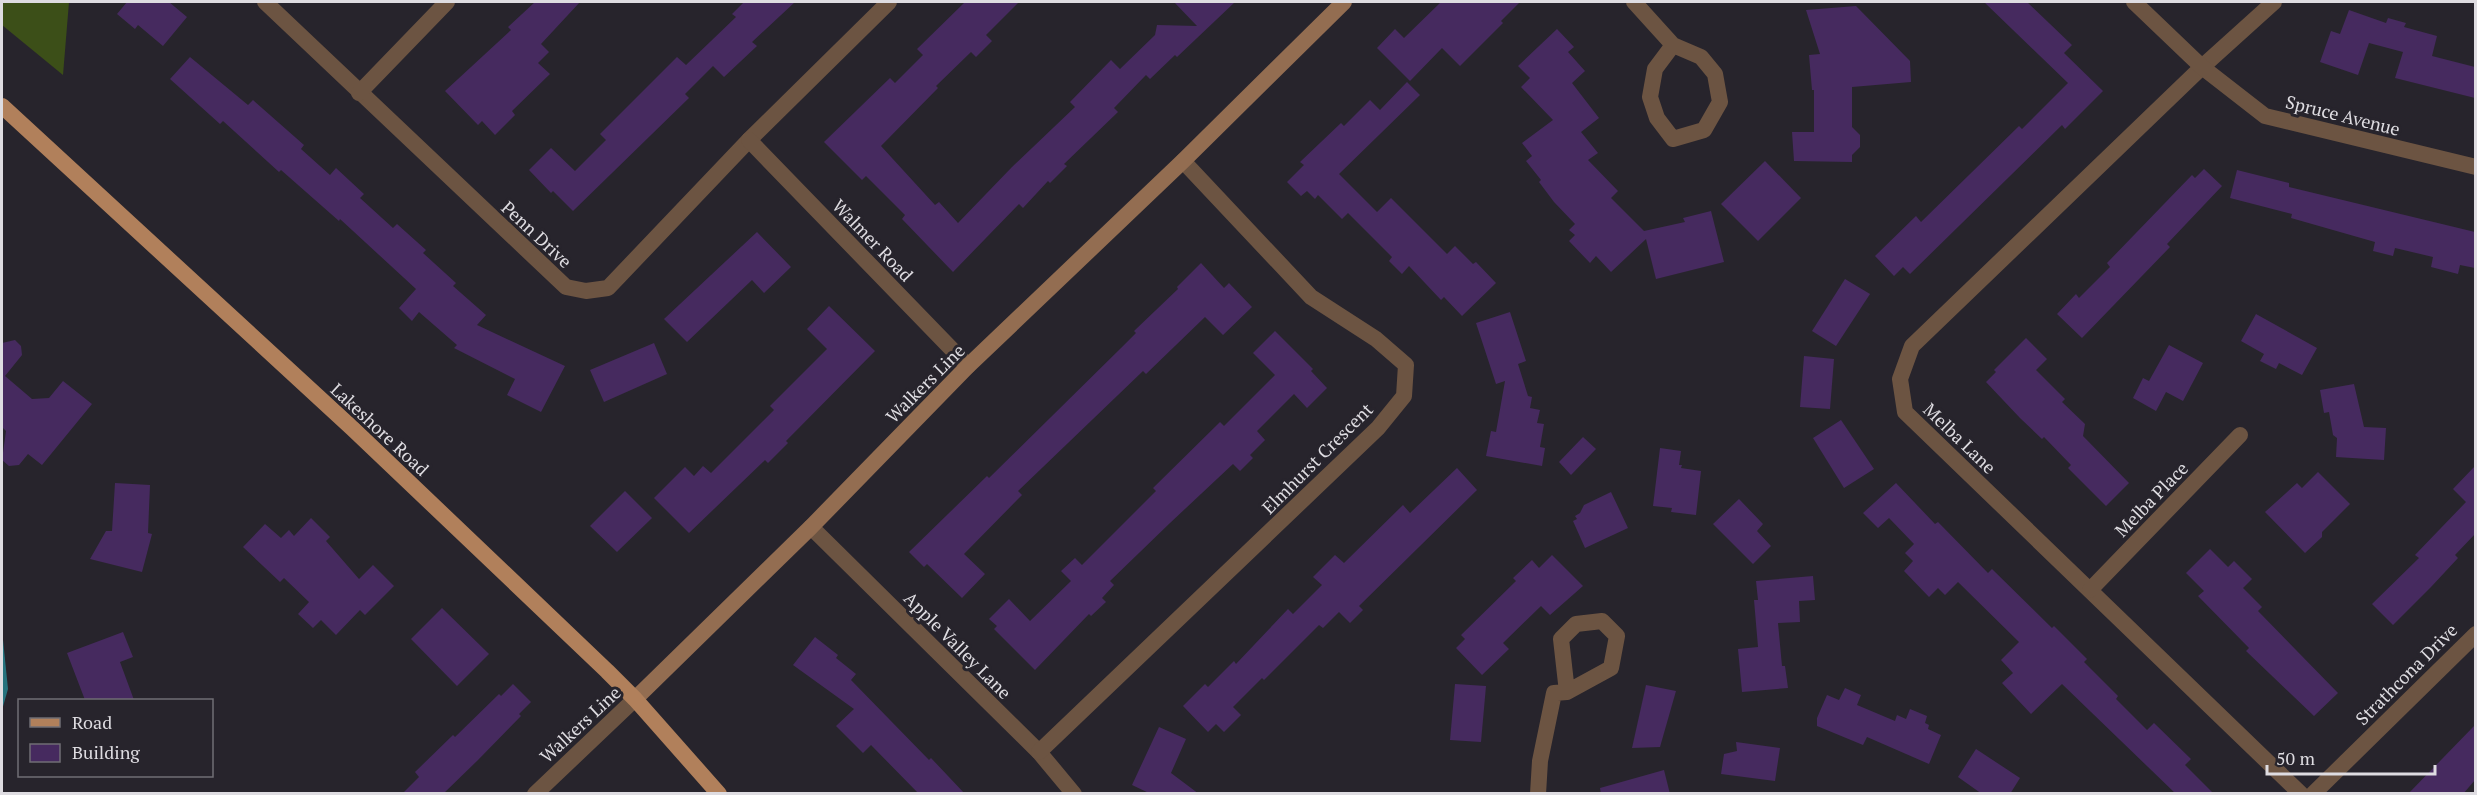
<svg xmlns="http://www.w3.org/2000/svg" width="2477" height="795" viewBox="0 0 2477 795" font-family="'PT Serif',serif">
	<rect width="100%" height="100%" fill="#27242c"/>
	<!-- green -->
	<path fill="#3c4f18" d="M2 2H69L63 75 2 25Z"/>
	<!-- water -->
	<path fill="#25727d" d="M2 630 8 689 2 710Z"/>
	<!-- building -->
	<g fill="#462a5f">
		<path d="M127 2H169L187 17 163 46 138 25 135 29 117 14Z"/>
		<path d="M535 2H580L541 44 549 52 538 63 550 74 512 111 515 115 495 135 482 121 478 125 445 91 511 30 508 27Z"/>
		<path d="M744 2H795L752 42 757 46 724 77 713 66 685 94 689 98 573 211 553 191 551 193 529 170 551 148 575 171 606 140 600 134 677 57 686 65 736 17 732 14Z"/>
		<path d="M965 2H1019L986 35 992 41 976 57 971 52 936 86 938 88 881 146 935 205 939 202 958 223 1012 167 1075 107 1070 102 1111 60 1120 69 1155 35 1157 25 1197 26 1174 2H1235L1177 57 1175 55 1150 79 1146 75 1114 108 1118 112 1064 164 1067 166 1050 183 1048 181 1023 208 1019 204 953 272 902 219 905 215 866 176 862 180 824 142 890 78 895 83 923 55 917 49Z"/>
		<path d="M1441 2H1520L1501 21 1503 23 1460 66 1442 48 1410 81 1377 48 1395 29 1404 38Z"/>
		<path d="M1984 2H2027L2072 45 2064 53 2103 91 2065 129 2062 125 1910 274 1903 267 1894 276 1875 256 1916 216 1921 222 2019 126 2022 129 2068 83Z"/>
		<path d="M1856 6 1910 61 1911 82 1852 87V127L1860 135V147L1852 155V162L1794 161 1792 132H1814V90H1812L1809 55 1820 54 1806 10Z"/>
		<path d="M2349 10 2386 23 2388 18 2406 23 2404 27 2437 36 2432 56 2475 67V98L2395 78 2403 52 2369 43 2358 75 2320 62 2331 31 2340 34Z"/>
		<path d="M1557 29 1574 47 1568 52 1585 71 1572 83 1599 118 1581 132 1598 153 1588 160 1618 191 1611 198 1644 231 1685 222 1683 218 1711 211 1724 262 1656 279 1646 239 1611 272 1596 256 1590 263 1569 241 1575 235 1569 230 1575 224 1554 202 1539 182 1541 180 1526 161 1532 156 1522 143 1553 120 1521 87 1530 78 1518 66Z"/>
		<path d="M190 57 248 105 253 100 304 145 301 149 330 175 336 168 364 194 360 198 393 228 397 224 426 250 423 253 456 283 453 286 486 315 477 325 565 366 541 412 507 395 515 379 454 348 457 345 419 312 412 321 399 308 416 289 340 219 339 221 281 170 279 172 223 121 220 124 170 79Z"/>
		<path d="M1407 82 1420 95 1339 174 1377 212 1391 198 1447 254 1455 246 1473 264 1476 262 1496 283 1462 316 1444 297 1441 300 1409 266 1402 274 1389 261 1392 257 1348 213 1342 219 1318 195 1315 199 1307 191 1301 196 1287 182 1304 165 1300 162 1341 123 1344 126 1370 100 1380 110Z"/>
		<path d="M1765 161 1801 198 1758 241 1721 204Z"/>
		<path d="M2204 169 2222 186 2167 244 2170 247 2082 338 2057 314 2076 294 2079 298 2110 267 2107 263 2192 175 2195 178Z"/>
		<path d="M2237 170 2289 183V187L2475 232V268L2460 265 2458 274 2431 267 2433 257 2395 248 2393 256 2373 251 2375 242 2291 218 2292 214 2230 198Z"/>
		<path d="M757 232 791 267 764 293 752 280 687 342 664 319Z"/>
		<path d="M1201 263 1224 288 1229 283 1252 307 1223 335 1205 317 1146 374 1143 371 1018 491 1022 495 964 554 985 574 962 598 927 564 924 567 909 552 987 476 989 478 1121 348 1136 333 1134 331 1178 289 1177 287Z"/>
		<path d="M1845 279 1870 294 1836 346 1812 331Z"/>
		<path d="M829 306 875 351 786 441 788 443 768 463 765 460 689 533 654 498 685 467 694 476 703 466 711 473 774 410 770 406 827 349 807 329Z"/>
		<path d="M1510 312 1526 361 1518 364 1528 396 1532 397 1530 408 1540 410 1537 423 1544 424 1540 447 1545 448 1542 466 1486 456 1491 431 1496 432 1505 381 1496 384 1476 323Z"/>
		<path d="M2256 314 2317 348 2302 375 2279 363 2276 369 2260 361 2264 354 2241 341Z"/>
		<path d="M1275 331 1313 369 1311 371 1327 388 1307 408 1294 394 1257 431 1265 440 1250 455 1253 458 1240 471 1233 464 1170 523 1110 581 1114 585 1102 598 1106 602 1091 616 1089 614 1035 670 994 629 997 626 989 619 1009 599 1030 621 1071 581 1061 571 1075 558 1082 565 1156 491 1153 488 1220 422 1224 426 1275 375 1253 353Z"/>
		<path d="M2026 338 2047 359 2036 370 2065 399 2062 402 2085 424 2083 436 2129 483 2106 506 2068 468 2071 465 2044 437 2042 439 2020 418 1986 382 1996 372 1994 370Z"/>
		<path d="M15 340 21 346 22 355 5 376 32 399 49 398 63 381 92 404 42 465 28 454 19 465 9 466 2 460 6 431 2 427V343Z"/>
		<path d="M654 343 667 374 604 402 590 370Z"/>
		<path d="M2169 345 2203 363 2183 401 2166 392 2156 411 2133 398 2143 378 2149 381Z"/>
		<path d="M1804 356 1834 359 1830 409 1800 407Z"/>
		<path d="M2354 384 2364 427 2386 428 2384 460 2336 457 2337 438 2333 435 2329 412 2324 413 2320 390Z"/>
		<path d="M1841 420 1874 469 1844 488 1813 438Z"/>
		<path d="M1583 437 1596 449 1571 475 1559 462Z"/>
		<path d="M1660 448 1681 451 1679 465H1682L1681 468 1701 471 1696 515 1671 512 1672 508 1653 506Z"/>
		<path d="M2475 466V534L2455 555 2458 558 2431 587 2393 625 2372 604 2419 558 2415 555 2466 502 2453 489Z"/>
		<path d="M1457 468 1477 490 1359 606 1363 610 1350 623 1339 612 1323 628 1319 625 1264 680 1262 678 1233 707 1241 715 1224 732 1216 724 1208 732 1183 706 1205 684 1208 687 1234 661 1236 664 1288 609 1293 614 1322 585 1313 577 1335 555 1344 563 1403 505 1410 513Z"/>
		<path d="M2318 472 2350 504 2322 532V537L2305 553 2265 512 2297 483 2302 488Z"/>
		<path d="M115 483 150 485 148 533 152 534 142 572 90 559 106 531H112Z"/>
		<path d="M1896 483 1935 524 1938 522 1988 573 1992 569 2052 628 2054 626 2087 659 2084 662 2118 696 2116 699 2147 730 2154 723 2191 759 2185 765 2214 794H2176L2062 684 2031 714 2002 683 2013 673 2001 660 2019 642 1958 582 1945 595 1938 588 1929 597 1904 571 1913 561 1905 553 1914 544 1889 518 1878 528 1863 513Z"/>
		<path d="M625 491 652 518 617 552 590 526Z"/>
		<path d="M1611 492 1628 528 1585 548 1573 521 1577 519 1575 516 1580 513 1584 505Z"/>
		<path d="M1739 499 1763 524 1757 531 1771 546 1753 564 1713 524Z"/>
		<path d="M311 518 330 537 326 541 359 579 373 565 394 586 365 615 360 610 336 635 321 620 313 628 298 614 309 602 284 578 280 582 243 547 265 524 281 538 289 530 294 536Z"/>
		<path d="M2210 549 2228 567 2234 561 2252 579 2243 588 2262 607 2258 611 2338 693 2314 716 2246 651 2249 648 2198 596 2204 591 2186 573Z"/>
		<path d="M1552 555 1583 586 1550 615 1541 606 1503 643 1509 649 1482 675 1456 648 1465 639 1461 635 1516 581 1513 578 1532 560 1539 568Z"/>
		<path d="M1813 576 1815 600 1799 601 1800 622 1778 623 1782 666H1785L1788 688 1742 692 1738 649 1758 647 1754 600H1758L1756 581Z"/>
		<path d="M442 608 489 654 457 686 411 639Z"/>
		<path d="M123 632 133 657 120 662 134 700H85L67 653Z"/>
		<path d="M815 637 838 655 836 658 856 674 851 680 929 760 931 758 965 794H919L871 745 863 753 836 726 854 709 793 665Z"/>
		<path d="M513 684 531 702 519 714 521 716 478 760 443 794H402L419 777 415 772 453 735 455 737 499 694 501 696Z"/>
		<path d="M1455 684 1486 686 1481 742 1450 740Z"/>
		<path d="M1646 685 1676 691 1660 747 1632 748Z"/>
		<path d="M1845 688 1861 695 1857 705 1895 721 1897 715 1906 719 1910 709 1927 716 1925 723 1929 725 1928 729 1941 735 1929 764 1867 737 1863 745 1817 726V718L1827 695 1839 700Z"/>
		<path d="M2475 725V780L2463 794H2408Z"/>
		<path d="M1159 727 1186 739 1171 773 1199 794H1151L1132 785Z"/>
		<path d="M1736 742 1780 748 1775 781 1721 774 1724 754 1737 751Z"/>
		<path d="M1976 749 2020 778 2010 794H1982L1958 777Z"/>
		<path d="M1664 770 1670 794H1601L1600 788Z"/>
	</g>
	<g fill="none" stroke-linecap="round" stroke-linejoin="round">
		<!-- minor -->
		<g stroke="#6c5442" stroke-width="16">
			<path d="M265 2 566 287 586 291 608 288 749 140 889 2"/>
			<path d="M1634 2 1673 45 1701 57 1715 74 1720 102 1704 130 1673 139 1657 118 1650 97 1655 69 1673 45"/>
			<path d="M2274 2 2202 67 1912 346 1900 379 1905 412 2301 794"/>
			<path d="M359 93 447 2"/>
			<path d="M749 140 968 366"/>
			<path d="M811 527 1039 752 1074 794"/>
			<path d="M2090 590 2240 435"/>
			<path d="M1039 752 1378 428 1404 396 1406 365 1376 339 1311 297 1183 161"/>
			<path d="M535 794 635 699"/>
			<path d="M1538 794 1540 761 1554 693 1567 692 1611 668 1617 636 1602 621 1576 624 1561 639 1567 692"/>
			<path d="M2313 794 2476 634"/>
		</g>
		<!-- tertiary -->
		<path stroke="#6c5442" stroke-width="16" d="M2134 2 2202 67 2265 116 2476 167"/>
		<!-- secondary -->
		<path stroke="#936d51" stroke-width="16" d="M635 699 811 527 968 366 1183 161 1344 2"/>
		<!-- primary -->
		<path stroke="#b1805b" stroke-width="16" d="M2 106 352 428 607 671 635 699 719 794"/>
	</g>
	<g text-anchor="middle" dominant-baseline="central" stroke-width="6" stroke-linejoin="round" paint-order="stroke">
		<!-- street labels -->
		<g font-size="18" fill="#dedce1" stroke="#27242c">
			<text transform="translate(2343 115) rotate(14)">Spruce Avenue</text>
			<text transform="translate(537 234) rotate(43)">Penn Drive</text>
			<text transform="translate(873 240) rotate(46)">Walmer Road</text>
			<text transform="translate(925 383) rotate(-45)">Walkers Line</text>
			<text transform="translate(380 429) rotate(43)">Lakeshore Road</text>
			<text transform="translate(1960 438) rotate(44)">Melba Lane</text>
			<text transform="translate(1317 458) rotate(-45)">Elmhurst Crescent</text>
			<text transform="translate(2151 499) rotate(-46)">Melba Place</text>
			<text transform="translate(958 645) rotate(45)">Apple Valley Lane</text>
			<text transform="translate(2406 674) rotate(-45)">Strathcona Drive</text>
			<text transform="translate(580 724) rotate(-43)">Walkers Line</text>
		</g>
	</g>
	<!-- border -->
	<rect width="2477" height="795" fill="none" stroke="#dedce1" stroke-width="6"/>
	<!-- legend -->
	<rect x="18" y="699" width="195" height="78" fill="#27242c" stroke="#706e74" stroke-width="1.5"/>
	<rect x="30" y="718" width="30" height="9" fill="#b1805b" stroke="#706e74" stroke-width="1.5"/>
	<text x="72" y="729" font-size="18" fill="#dedce1">Road</text>
	<rect x="30" y="744" width="30" height="18" fill="#462a5f" stroke="#706e74" stroke-width="1.5"/>
	<text x="72" y="759" font-size="18" fill="#dedce1">Building</text>
	<!-- scale -->
	<path d="M2267 765v9h168v-9" fill="none" stroke="#dedce1" stroke-width="3"/>
	<text x="2276" y="765" font-size="18" fill="#dedce1" stroke="#27242c" stroke-width="4.5" paint-order="stroke">50 m</text>
</svg>
